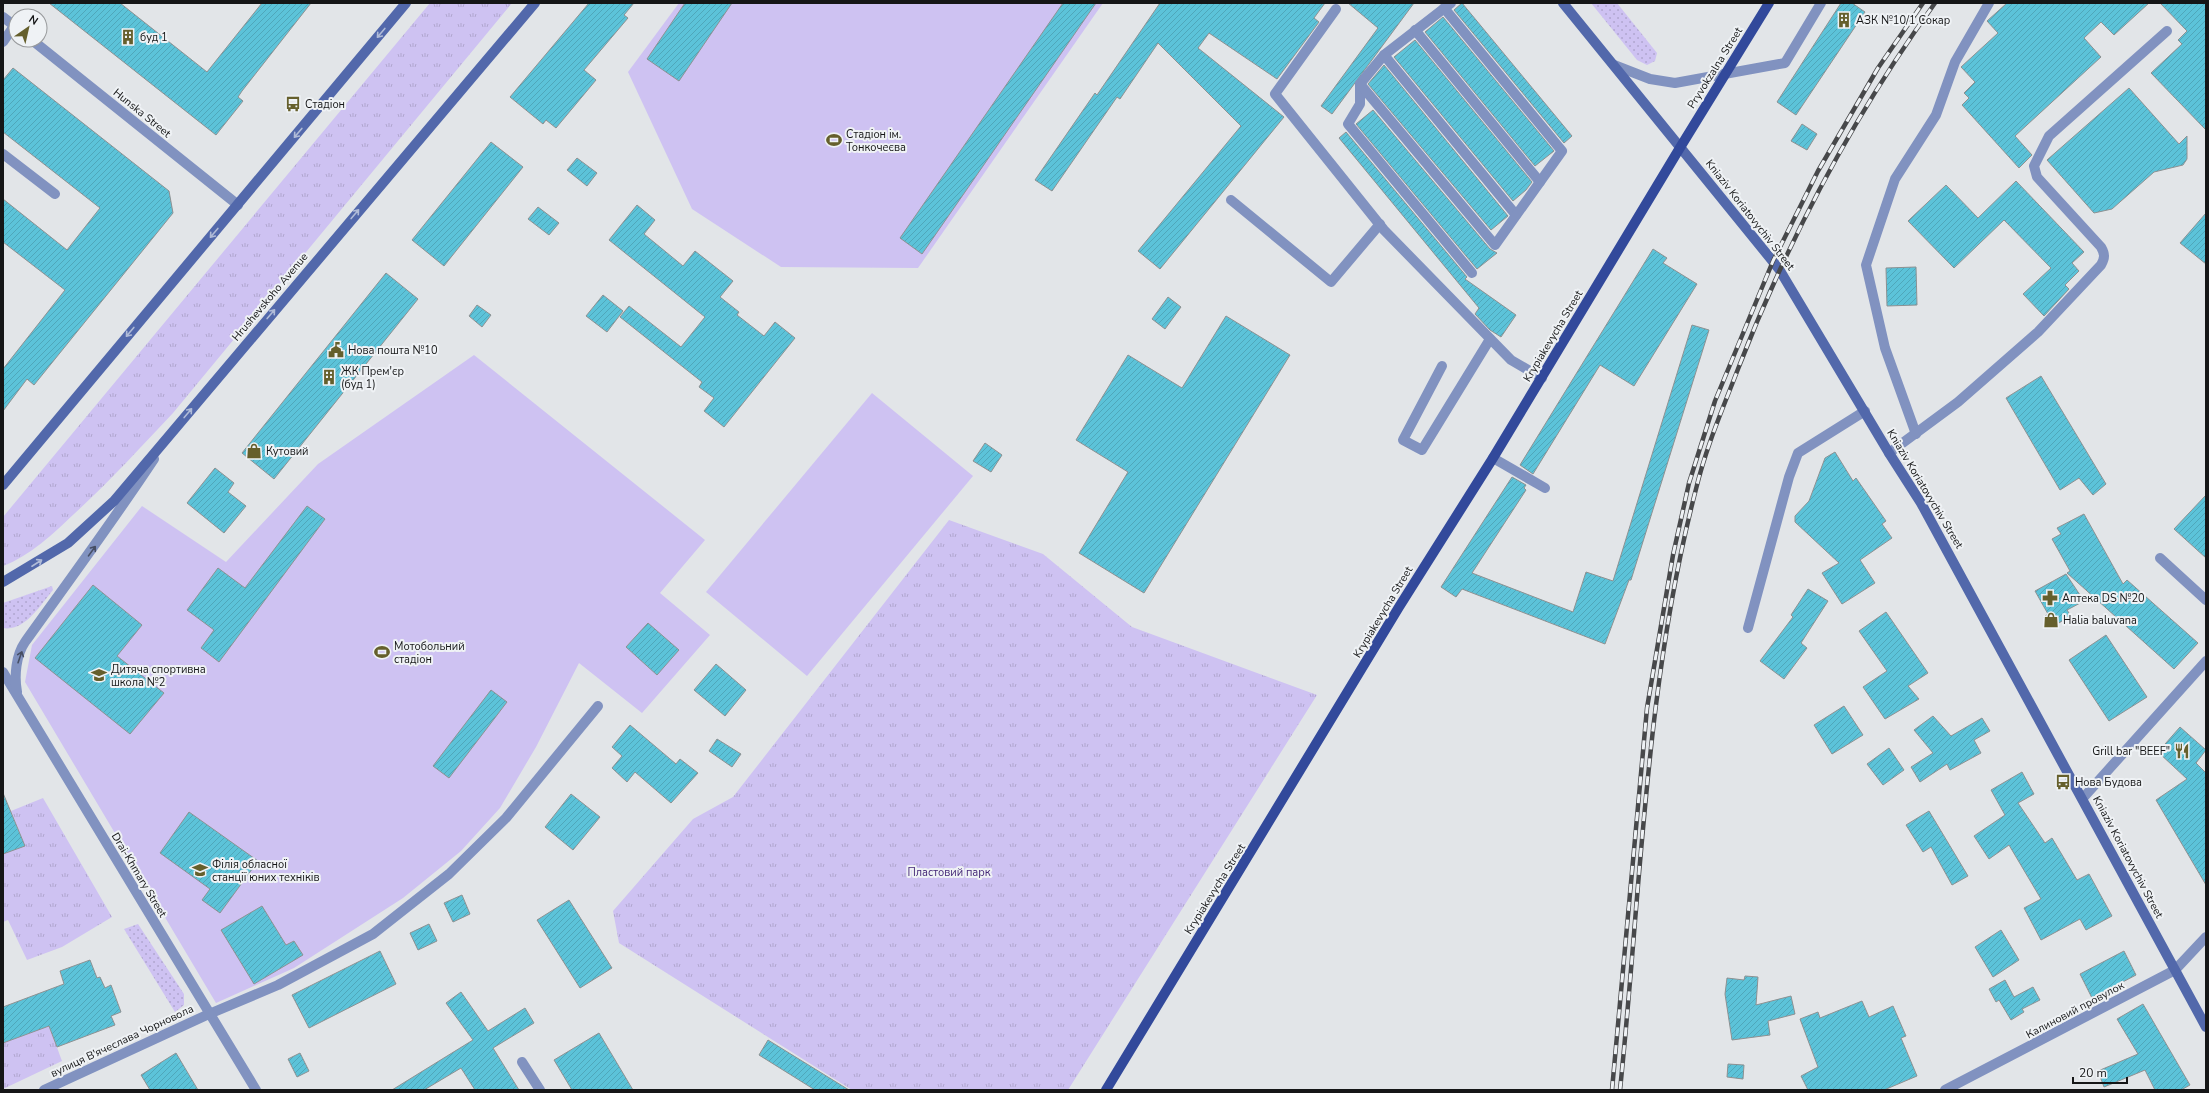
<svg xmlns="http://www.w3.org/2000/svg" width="2209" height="1093" viewBox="0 0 2209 1093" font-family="'Nunito Sans',sans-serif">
	<defs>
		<pattern id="grass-dots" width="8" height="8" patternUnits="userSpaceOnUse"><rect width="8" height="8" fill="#cec2f2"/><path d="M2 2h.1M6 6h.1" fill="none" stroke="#b0a6cf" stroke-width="1.8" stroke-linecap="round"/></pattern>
		<pattern id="park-tufts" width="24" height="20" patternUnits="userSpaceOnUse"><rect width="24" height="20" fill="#cec2f2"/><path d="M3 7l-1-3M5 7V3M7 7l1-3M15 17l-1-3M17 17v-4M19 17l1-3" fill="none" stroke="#b0a6cf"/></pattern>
		<pattern id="building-hatch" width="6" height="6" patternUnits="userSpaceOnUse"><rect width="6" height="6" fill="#5cc3d9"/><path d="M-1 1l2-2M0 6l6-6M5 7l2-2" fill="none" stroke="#4fa7ba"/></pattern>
	</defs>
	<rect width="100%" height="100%" fill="#e2e5e8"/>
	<!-- grass -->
	<g fill="url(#grass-dots)">
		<path d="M1591 3H1617L1657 53 1655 61 1647 65 1637 60Z"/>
		<path d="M52 586 53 590C41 604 25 632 3 628V603Z"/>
		<path d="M138 924 184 994V1005L175 1012 124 929Z"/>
	</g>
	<!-- park -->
	<g fill="url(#park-tufts)">
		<path d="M430 3H512L173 413C141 447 109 482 74 514 54 533 30 556 3 566V517Z"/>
		<path d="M949 520 1043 554 1132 627 1317 695 1068 1090H852L619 943 613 911 693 819 733 797Z"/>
		<path d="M43 798 112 917 62 947 27 960 8 920 3 922V854L25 846 11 811Z"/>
		<path d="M49 1026 62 1061 3 1089V1043Z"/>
	</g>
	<!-- pitch -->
	<g fill="#cec2f2">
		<path d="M679 3H1103L918 268 781 267 692 209 628 72Z"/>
		<path d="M474 355 705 540 660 593 710 635 642 713 579 663 536 747 500 808 461 851 403 898 294 968 216 1003 25 682 32 645 142 506 226 562 318 464Z"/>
		<path d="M872 393 973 476 807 676 706 592Z"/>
	</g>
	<!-- building -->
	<g fill="url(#building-hatch)" stroke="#8d9192">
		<path d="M49 3H120L207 72 262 3H311L242 91 238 97 243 101 216 135Z"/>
		<path d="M589 3H634L624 15 628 18 584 70 596 80 556 128 546 120 543 124 510 97Z"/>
		<path d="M685 3H732L679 81 647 59Z"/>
		<path d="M1063 3H1096L922 254 900 238Z"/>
		<path d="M1160 3H1325L1314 18 1319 22 1277 79 1209 33 1198 48 1284 117 1160 269 1138 251 1241 126 1158 43 1120 99 1117 97 1052 191 1035 180 1095 93 1097 95Z"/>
		<path d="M1348 3H1414L1332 114 1321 106 1378 28Z"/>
		<path d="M1462 3 1572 136 1564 143 1454 10Z"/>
		<path d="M1841 3H1852L1865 12 1796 115 1777 102Z"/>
		<path d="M2007 3H2149L2114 35 2101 22 2084 38 2101 57 2015 136 2032 155 2019 168 1962 105 1969 98 1964 93 1975 82 1961 67 1998 33 1987 21Z"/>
		<path d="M2160 3H2206V130L2151 73 2182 44 2178 40 2187 31Z"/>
		<path d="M1443 17 1554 151 1535 166 1425 32Z"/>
		<path d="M1415 40 1532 182 1526 190 1513 201 1394 57Z"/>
		<path d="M1384 65 1508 216 1491 230 1368 84Z"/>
		<path d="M13 68 169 191 173 213 34 385 27 379 3 411V369L65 290 3 242V199L67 250 100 208 3 132V80Z"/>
		<path d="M2129 88 2179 144 2187 136V159L2183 165 2154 172 2112 209 2094 213 2047 160Z"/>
		<path d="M1373 110 1490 249 1497 253 1477 269 1356 124Z"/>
		<path d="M1802 124 1817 134 1807 150 1791 141Z"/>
		<path d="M1346 132 1467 277 1465 279 1516 315 1501 337 1490 330 1475 314 1479 308 1339 138Z"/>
		<path d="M491 142 523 167 444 266 412 240Z"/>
		<path d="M577 158 597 173 587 186 567 170Z"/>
		<path d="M2016 181 2084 252 2072 263 2079 271 2065 285 2069 289 2044 316 2023 294 2051 268 2004 220 1954 268 1908 221 1946 185 1978 218Z"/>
		<path d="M637 205 655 220 644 234 683 266 695 251 733 281 720 297 739 312 737 315 764 336 775 322 795 338 724 427 704 411 714 398 699 387 702 382 620 317 629 306 681 347 705 317 609 240Z"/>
		<path d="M538 207 559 223 549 235 528 219Z"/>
		<path d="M2206 213V264L2180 243Z"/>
		<path d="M1653 249 1667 258 1663 263 1697 284 1634 386 1600 365 1533 474 1520 465Z"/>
		<path d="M1916 267 1917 305 1887 306 1886 268Z"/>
		<path d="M386 273 418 299 274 479 242 453Z"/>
		<path d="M603 295 623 311 607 332 586 316Z"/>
		<path d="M1168 297 1181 307 1165 329 1152 319Z"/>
		<path d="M477 305 491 315 482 327 469 316Z"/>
		<path d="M1226 316 1290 355 1144 593 1079 553 1128 472 1076 440 1128 355 1182 388Z"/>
		<path d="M1692 325 1709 330 1631 580H1629L1605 644 1462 589 1456 597 1441 587 1512 477 1526 485 1524 488 1526 490 1472 573 1573 612 1586 572 1613 581Z"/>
		<path d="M2041 376 2106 484 2093 495 2079 478 2060 490 2006 398Z"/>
		<path d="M985 443 1002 455 991 472 973 461Z"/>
		<path d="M1835 452 1853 481 1856 478 1886 521 1882 524 1892 538 1860 560 1875 583 1842 604 1822 573 1839 563 1795 522V516L1809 501 1825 458Z"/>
		<path d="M215 468 234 483 228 492 246 506 224 533 187 503Z"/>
		<path d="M2206 495V558L2174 529Z"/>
		<path d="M307 506 325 519 219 662 201 648 214 630 187 610 218 568 245 588Z"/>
		<path d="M2084 514 2123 584 2127 580 2198 643 2174 669 2067 573 2070 571 2052 539 2061 534 2057 528Z"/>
		<path d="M2066 574 2084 601 2067 610 2071 616 2050 628 2044 617 2048 614 2035 591Z"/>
		<path d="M93 585 142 625 117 656 164 693 130 734 35 658Z"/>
		<path d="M1808 589 1828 601 1801 643 1807 648 1784 679 1760 661 1793 617 1791 615Z"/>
		<path d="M1886 612 1928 673 1908 686 1919 699 1885 719 1863 687 1887 671 1859 631Z"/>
		<path d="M648 623 679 650 657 675 626 647Z"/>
		<path d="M2106 635 2147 697 2109 721 2069 660Z"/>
		<path d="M716 664 746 690 725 716 694 690Z"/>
		<path d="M491 690 507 702 449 778 433 766Z"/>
		<path d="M1844 706 1863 735 1832 754 1814 725Z"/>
		<path d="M1933 716 1951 736 1982 718 1990 731 1974 740 1981 753 1950 770 1947 764 1920 782 1911 767 1933 753 1914 730Z"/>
		<path d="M630 725 676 764 680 759 698 773 671 803 635 772 627 782 612 768 622 756 612 747Z"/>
		<path d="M2180 727 2206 750 2196 763 2206 773V885L2156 800 2187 779 2158 752Z"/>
		<path d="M717 739 741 754 732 767 709 751Z"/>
		<path d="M1889 748 1904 770 1883 785 1867 764Z"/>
		<path d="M2022 772 2034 794 2018 803 2045 843 2052 838 2077 880 2089 874 2112 916 2086 930 2080 919 2041 940 2024 908 2041 899 2009 845 1989 859 1974 836 2005 815 1991 790Z"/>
		<path d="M3 793 25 846 3 854Z"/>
		<path d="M571 794 600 817 573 850 545 827Z"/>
		<path d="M1929 811 1968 876 1952 885 1931 847 1923 852 1906 825Z"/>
		<path d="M189 812 258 861 220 913 202 900 210 889 160 853Z"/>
		<path d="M462 895 470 914 453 922 444 903Z"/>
		<path d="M569 900 612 968 580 988 537 920Z"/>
		<path d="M262 906 286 945 294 941 303 955 254 984 221 930Z"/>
		<path d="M429 924 437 941 418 950 410 933Z"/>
		<path d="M2001 930 2019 960 1993 977 1975 947Z"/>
		<path d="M380 951 396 984 309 1028 292 995Z"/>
		<path d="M2124 951 2136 975 2092 998 2080 974Z"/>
		<path d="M90 960 97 978 100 977 105 988 111 985 121 1012 111 1016 115 1025 57 1047 49 1026 3 1043V1007L64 984 60 971Z"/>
		<path d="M1745 976 1758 977 1756 1005 1791 996 1795 1014 1768 1021 1770 1035 1732 1040 1725 994 1727 978 1744 980Z"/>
		<path d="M2005 980 2014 997 2033 987 2040 1000 2022 1009 2024 1012 2011 1020 1999 1000 1996 1002 1989 989Z"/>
		<path d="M461 992 488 1031 525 1008 534 1023 493 1048 519 1090H475L461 1068 424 1090H392L473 1040 446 1003Z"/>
		<path d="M1862 1001 1869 1017 1893 1006 1906 1036 1901 1038 1917 1076 1884 1090H1808L1801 1076 1818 1067 1800 1019 1818 1012 1820 1018Z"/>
		<path d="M2143 1004 2190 1085 2181 1090H2155L2145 1070 2104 1087 2098 1071 2138 1054 2117 1019Z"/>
		<path d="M599 1033 633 1090H572L554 1060Z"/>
		<path d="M768 1040 849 1090H815L759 1055Z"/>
		<path d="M176 1053 198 1090H150L141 1075Z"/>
		<path d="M300 1053 309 1071 297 1077 288 1059Z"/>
		<path d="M1728 1064 1744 1065 1743 1079 1727 1077Z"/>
	</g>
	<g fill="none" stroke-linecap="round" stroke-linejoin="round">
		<!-- lane -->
		<g stroke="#8192c0" stroke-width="10">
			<path d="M1451 3 1384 55 1360 84V104L1348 124 1472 273"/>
			<path d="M1336 9 1275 94 1384 230 1511 360 1542 378"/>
			<path d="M1415 30 1540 182"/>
			<path d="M3 42 14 26"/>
			<path d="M1384 55 1516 215"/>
			<path d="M1614 65 1650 79 1675 83 1785 63 1821 3"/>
			<path d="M1360 84 1495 245 1562 151 1444 8"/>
			<path d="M3 154 55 194"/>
			<path d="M1231 200 1331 282 1380 224"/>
			<path d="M1442 366 1403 440 1422 450 1490 339"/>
			<path d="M1916 434 1885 348 1866 265 1895 179 1936 115 1955 62 1989 3"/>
			<path d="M1889 453 1958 402 2038 332 2101 265C2105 258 2105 254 2101 247L2037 177 2034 166 2049 136 2167 31"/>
			<path d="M1493 458 1545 488"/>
			<path d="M2160 558 2206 600"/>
			<path d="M1748 628 1789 477 1798 453 1865 411"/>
			<path d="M2083 798 2206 661"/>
			<path d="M209 1014 278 985 373 934 449 874 506 818 598 706"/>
			<path d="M522 1062 540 1090"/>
		</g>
		<!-- street -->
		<g stroke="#8192c0" stroke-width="10">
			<path d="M3 17 16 27"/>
			<path d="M32 40 238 205"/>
			<path d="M3 672 256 1090"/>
			<path d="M17 692C14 676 16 655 25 642 68 582 113 521 154 459"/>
			<path d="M44 1090 209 1014"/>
			<path d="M1945 1090 2175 970 2206 937"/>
		</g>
		<!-- secondary -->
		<g stroke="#5268ab" stroke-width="10">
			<path d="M1563 3 1779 269 1889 453 1921 503 2206 1027"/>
			<path d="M3 485 406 3"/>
			<path d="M3 582 68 543 114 501 535 3"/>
		</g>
		<!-- primary -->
		<path stroke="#32499b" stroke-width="10" d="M1106 1090 1399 607 1493 458 1681 146 1769 3"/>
		<defs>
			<g id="rail">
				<path d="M1612 1090 1647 708 1673 555 1689 483 1715 401 1773 261 1818 171 1878 68 1923 3"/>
				<path d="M1620 1090C1641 889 1645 685 1696 489 1706 447 1723 408 1738 369 1788 240 1854 115 1935 3"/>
			</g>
		</defs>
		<!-- rail casing -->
		<use href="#rail" stroke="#47484a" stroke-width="4.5"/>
		<!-- rail -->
		<use href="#rail" stroke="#eff2f5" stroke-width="3" stroke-dasharray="9" stroke-linecap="butt"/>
	</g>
	<!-- one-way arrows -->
	<defs><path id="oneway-shaft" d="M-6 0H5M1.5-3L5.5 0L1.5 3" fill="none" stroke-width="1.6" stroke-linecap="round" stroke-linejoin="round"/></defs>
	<g stroke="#b0bbd7">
		<use href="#oneway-shaft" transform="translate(381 33) rotate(130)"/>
		<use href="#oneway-shaft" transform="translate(298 133) rotate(130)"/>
		<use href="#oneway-shaft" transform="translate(355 214) rotate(-50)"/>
		<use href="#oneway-shaft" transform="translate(214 233) rotate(130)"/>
		<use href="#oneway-shaft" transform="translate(271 314) rotate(-50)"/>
		<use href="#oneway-shaft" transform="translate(130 332) rotate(130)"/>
		<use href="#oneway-shaft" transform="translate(188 413) rotate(-50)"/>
		<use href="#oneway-shaft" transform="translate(37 563) rotate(-33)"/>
	</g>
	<g stroke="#464e63">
		<use href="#oneway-shaft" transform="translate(92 551) rotate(-54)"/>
		<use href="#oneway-shaft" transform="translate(20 657) rotate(-71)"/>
	</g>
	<!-- icons -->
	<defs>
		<symbol id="building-bare" viewBox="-9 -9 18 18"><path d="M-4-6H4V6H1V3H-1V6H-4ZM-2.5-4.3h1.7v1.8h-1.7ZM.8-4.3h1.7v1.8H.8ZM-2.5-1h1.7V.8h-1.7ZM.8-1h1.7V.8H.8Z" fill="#655f2c" stroke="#eff2f5" stroke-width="2.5" paint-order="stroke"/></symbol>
		<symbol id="bus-bare" viewBox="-9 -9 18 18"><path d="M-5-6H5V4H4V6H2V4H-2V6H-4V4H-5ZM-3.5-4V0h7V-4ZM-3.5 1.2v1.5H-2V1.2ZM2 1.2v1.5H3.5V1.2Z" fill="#655f2c" stroke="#eff2f5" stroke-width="2.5" paint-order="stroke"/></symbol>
		<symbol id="stadium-bare" viewBox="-9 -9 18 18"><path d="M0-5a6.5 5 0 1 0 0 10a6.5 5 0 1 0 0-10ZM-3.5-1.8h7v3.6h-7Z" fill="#655f2c" stroke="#eff2f5" stroke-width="2.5" paint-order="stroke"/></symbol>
		<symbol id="civic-bare" viewBox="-9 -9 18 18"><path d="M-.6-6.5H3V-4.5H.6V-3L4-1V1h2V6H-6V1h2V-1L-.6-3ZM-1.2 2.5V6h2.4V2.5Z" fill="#655f2c" stroke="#eff2f5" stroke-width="2.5" paint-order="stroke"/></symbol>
		<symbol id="shop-bare" viewBox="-9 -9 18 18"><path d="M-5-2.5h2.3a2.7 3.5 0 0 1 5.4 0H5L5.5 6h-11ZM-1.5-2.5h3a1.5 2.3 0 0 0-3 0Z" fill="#655f2c" stroke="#eff2f5" stroke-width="2.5" paint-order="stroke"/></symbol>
		<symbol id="pharmacy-bare" viewBox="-9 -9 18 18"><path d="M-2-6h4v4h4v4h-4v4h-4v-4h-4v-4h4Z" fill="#655f2c" stroke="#eff2f5" stroke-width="2.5" paint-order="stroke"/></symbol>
		<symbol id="school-bare" viewBox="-9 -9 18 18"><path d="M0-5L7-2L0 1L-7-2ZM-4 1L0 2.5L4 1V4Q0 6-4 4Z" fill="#655f2c" stroke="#eff2f5" stroke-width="2.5" paint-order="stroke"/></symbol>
		<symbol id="restaurant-bare" viewBox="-9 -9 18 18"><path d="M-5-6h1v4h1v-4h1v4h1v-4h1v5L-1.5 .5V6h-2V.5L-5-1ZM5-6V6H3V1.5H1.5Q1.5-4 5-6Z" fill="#655f2c" stroke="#eff2f5" stroke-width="2.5" paint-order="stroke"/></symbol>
	</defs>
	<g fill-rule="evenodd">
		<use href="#building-bare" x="1833" y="9" width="22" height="22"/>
		<use href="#building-bare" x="117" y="26" width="22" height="22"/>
		<use href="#bus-bare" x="282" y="93" width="22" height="22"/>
		<use href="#stadium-bare" x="823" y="129" width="22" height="22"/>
		<use href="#civic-bare" x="325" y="339" width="22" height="22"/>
		<use href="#building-bare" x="318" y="366" width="22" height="22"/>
		<use href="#shop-bare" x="243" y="440" width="22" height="22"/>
		<use href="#pharmacy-bare" x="2039" y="587" width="22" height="22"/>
		<use href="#shop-bare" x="2040" y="609" width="22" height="22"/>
		<use href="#stadium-bare" x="371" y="641" width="22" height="22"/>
		<use href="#school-bare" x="88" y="664" width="22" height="22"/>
		<use href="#restaurant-bare" x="2171" y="740" width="22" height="22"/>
		<use href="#bus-bare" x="2052" y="771" width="22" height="22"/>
		<use href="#school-bare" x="189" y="859" width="22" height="22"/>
	</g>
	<g text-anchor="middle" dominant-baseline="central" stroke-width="4" stroke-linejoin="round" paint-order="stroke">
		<!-- poi labels -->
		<g font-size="11" fill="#151617" stroke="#eff2f5" text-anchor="start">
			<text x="1856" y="20">АЗК №10/1 Сокар</text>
			<text x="140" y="37">буд 1</text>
			<text x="305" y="104">Стадіон</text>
			<text x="846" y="134">Стадіон ім.<tspan x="846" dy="13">Тонкочеєва</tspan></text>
			<text x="348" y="350">Нова пошта №10</text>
			<text x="341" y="371">ЖК Прем'єр<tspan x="341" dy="13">(буд 1)</tspan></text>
			<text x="266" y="451">Кутовий</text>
			<text x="2062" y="598">Аптека DS №20</text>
			<text x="2063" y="620">Halia baluvana</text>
			<text x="394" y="646">Мотобольний<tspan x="394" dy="13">стадіон</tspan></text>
			<text x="111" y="669">Дитяча спортивна<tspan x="111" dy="13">школа №2</tspan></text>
			<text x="2170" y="751" text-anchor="end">Grill bar "BEEF"</text>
			<text x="2075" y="782">Нова Будова</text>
			<text x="212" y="864">Філія обласної<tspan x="212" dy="13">станції юних техніків</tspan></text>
		</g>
		<!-- street labels -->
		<g font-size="11" fill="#151617" stroke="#eff2f5">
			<text transform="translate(1715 68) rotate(-58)">Pryvokzalna Street</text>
			<text transform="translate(142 113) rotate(39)">Hunska Street</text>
			<text transform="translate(1750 215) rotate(52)">Kniaziv Koriatovychiv Street</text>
			<text transform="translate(270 297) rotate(-50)">Hrushevskoho Avenue</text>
			<text transform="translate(1553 336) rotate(-59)">Krypiakevycha Street</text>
			<text transform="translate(1925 489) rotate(59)">Kniaziv Koriatovychiv Street</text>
			<text transform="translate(1383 612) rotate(-59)">Krypiakevycha Street</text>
			<text transform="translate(2128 857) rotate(62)">Kniaziv Koriatovychiv Street</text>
			<text transform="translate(139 875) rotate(59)">Drai-Khmary Street</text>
			<text transform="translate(1215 889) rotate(-58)">Krypiakevycha Street</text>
			<text transform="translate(2075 1010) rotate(-28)">Калиновий провулок</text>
			<text transform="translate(122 1041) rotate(-25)">вулиця В'ячеслава Чорновола</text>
		</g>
		<!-- park labels -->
		<g font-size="11" fill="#432676" stroke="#eff2f5">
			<text x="949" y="872">Пластовий парк</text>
		</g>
	</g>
	<!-- border -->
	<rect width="2209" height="1093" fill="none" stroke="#151617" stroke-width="8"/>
	<!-- north arrow -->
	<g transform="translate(28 28) rotate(34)"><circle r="19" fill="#eff2f5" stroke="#989a9c"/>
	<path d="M0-3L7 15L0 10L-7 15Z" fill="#655f2c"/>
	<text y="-6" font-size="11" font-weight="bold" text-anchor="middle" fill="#151617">N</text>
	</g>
	<!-- scale -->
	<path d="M2073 1077v6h54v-6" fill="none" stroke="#151617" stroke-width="2"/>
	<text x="2079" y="1077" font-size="12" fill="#151617" stroke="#eff2f5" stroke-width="3" paint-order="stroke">20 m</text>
</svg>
